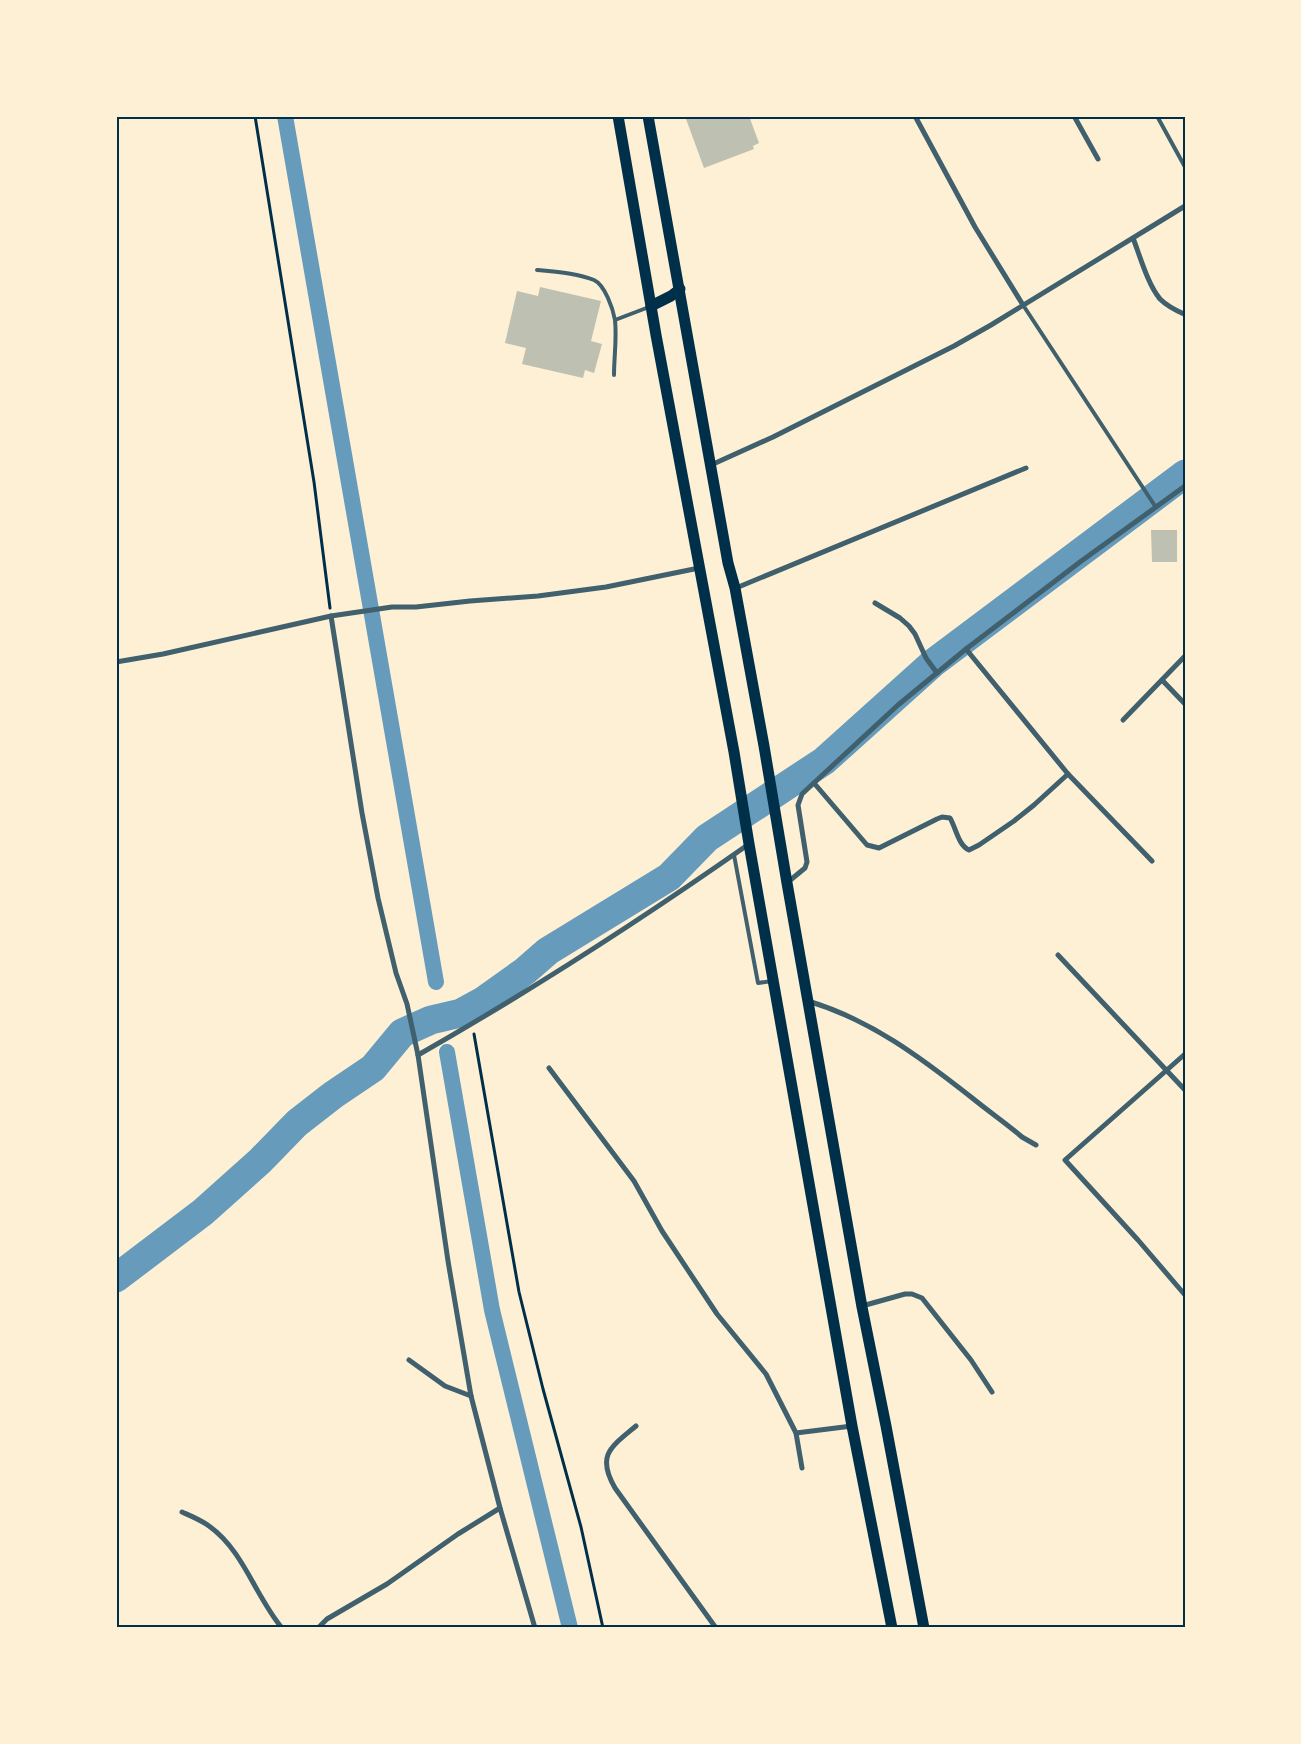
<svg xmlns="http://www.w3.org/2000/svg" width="1301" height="1744" viewBox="0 0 1301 1744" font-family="Barlow,sans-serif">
	<rect width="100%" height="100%" fill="#fdf0d5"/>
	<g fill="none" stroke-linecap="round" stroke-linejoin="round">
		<!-- canal -->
		<g stroke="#669bbc" stroke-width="16">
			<path d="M285 116 436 982"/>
			<path d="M447 1052 492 1310 570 1628"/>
		</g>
		<!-- river -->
		<path stroke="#669bbc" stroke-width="29" d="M116 1278 203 1212 260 1161 297 1123 333 1095 373 1068 402 1033 431 1020 461 1013 483 1001 525 971 548 951 669 877 707 838 824 761 933 663 1185 474"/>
	</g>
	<!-- building -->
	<g fill="#bec0b2">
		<path d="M693 116H749L759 143 753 146 754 149 704 168 686 119Z"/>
		<path d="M540 287 601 301 591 341 602 344 594 373 585 370 583 378 522 364 526 348 505 343 517 291 538 296Z"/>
		<path d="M1151 530H1177V562H1152Z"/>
	</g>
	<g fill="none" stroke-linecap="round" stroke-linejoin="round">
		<!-- path -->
		<g stroke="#003049" stroke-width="3">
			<path d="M255 116 314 482 330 608"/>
			<path d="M474 1034 519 1292 543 1389 581 1527 603 1628"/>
		</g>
		<!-- service -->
		<g stroke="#3f606c" stroke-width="4">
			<path d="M1157 116 1185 167"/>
			<path d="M537 270C556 272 576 273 594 280 605 285 613 309 615 320 617 338 614 357 614 375"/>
			<path d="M1023 305 1155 506"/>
			<path d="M615 320 649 307"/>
			<path d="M734 855 758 983 772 981"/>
		</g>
		<!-- minor -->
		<g stroke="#3f606c" stroke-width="5">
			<path d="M915 116 975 227 1023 305"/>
			<path d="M1074 116 1098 159"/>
			<path d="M1133 238C1140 256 1148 285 1160 299 1167 306 1175 310 1184 314"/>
			<path d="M711 465 773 437 954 346 991 325 1185 206"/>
			<path d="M736 588 1026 468"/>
			<path d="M875 603 900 618 909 626 915 634 926 658 937 673"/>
			<path d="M331 616 362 813 378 898 396 973 407 1004 418 1055 448 1261 471 1396 500 1508 535 1628"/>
			<path d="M966 649 1068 774 1152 861"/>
			<path d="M116 662 163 654 331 616 392 607H416L470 601 538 596 606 587 699 568"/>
			<path d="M1162 680 1185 704"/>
			<path d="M1123 720 1185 656"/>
			<path d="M814 783 867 845 879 848 937 819 942 817 950 818C956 828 958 845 969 850L979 845 1014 821 1034 805 1068 774"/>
			<path d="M788 882 805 868 807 862 798 805 802 794 898 705 966 649 1080 562 1185 486"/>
			<path d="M1058 955 1185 1090"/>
			<path d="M808 1001C871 1020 920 1057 971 1097 988 1111 1006 1123 1022 1137L1036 1145"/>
			<path d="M1185 1054 1065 1160 1138 1240 1185 1295"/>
			<path d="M418 1055C532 990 642 919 749 844"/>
			<path d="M549 1068 634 1181 662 1231 717 1314 766 1374 796 1433 802 1468"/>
			<path d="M862 1306 905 1294H912L922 1298 971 1360 992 1392"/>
			<path d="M409 1360 445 1386 471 1396"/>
			<path d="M636 1426C611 1447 596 1455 615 1488L716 1628"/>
			<path d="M796 1433 852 1426"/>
			<path d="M182 1512C191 1516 201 1520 209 1526 244 1551 255 1596 282 1628"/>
			<path d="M318 1628 327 1619 387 1584 458 1534 500 1508"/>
		</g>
		<!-- primary -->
		<g stroke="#003049" stroke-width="11">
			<path d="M618 116 656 335 734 752 749 844 852 1426 892 1628"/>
			<path d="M648 116 728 563 735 588 764 746 787 883 862 1307 886 1426 924 1628"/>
			<path d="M651 306 671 296 680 289"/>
		</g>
	</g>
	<!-- border -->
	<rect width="1301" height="1744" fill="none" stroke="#fdf0d5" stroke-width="235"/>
	<rect x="118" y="118" width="1066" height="1508" fill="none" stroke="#003049" stroke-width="2"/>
</svg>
